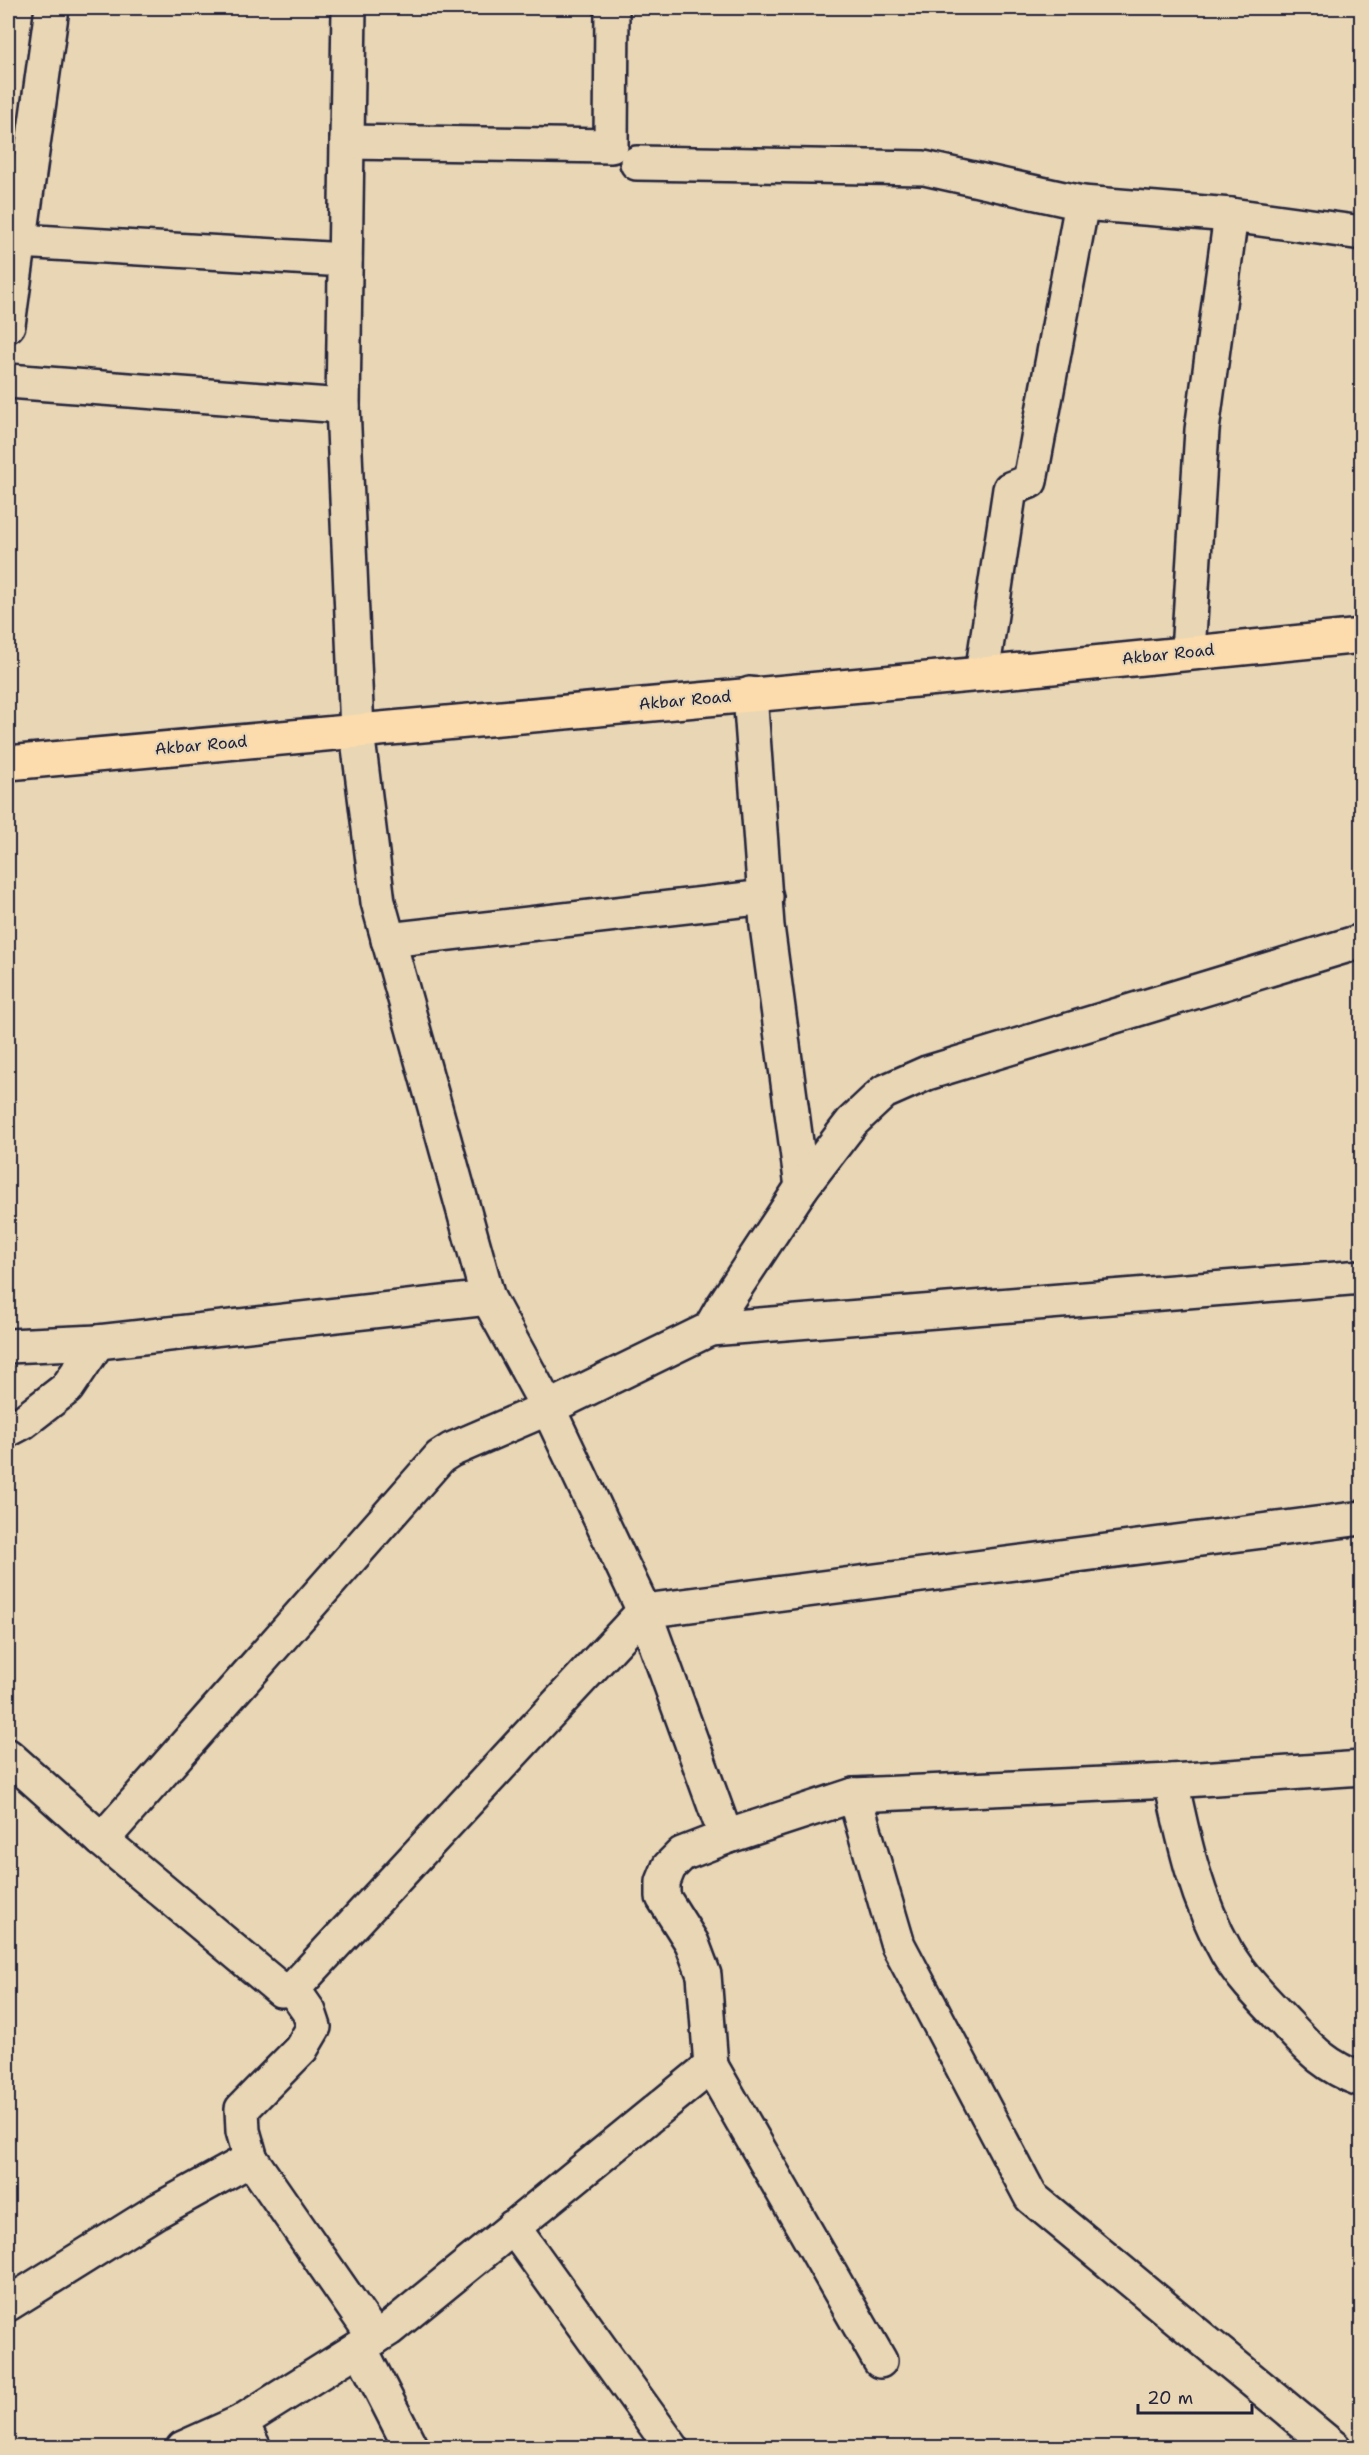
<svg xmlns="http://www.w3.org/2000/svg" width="1369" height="2455" viewBox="0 0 1369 2455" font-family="'Shantell Sans',sans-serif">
	<rect width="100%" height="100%" fill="#e8d6b4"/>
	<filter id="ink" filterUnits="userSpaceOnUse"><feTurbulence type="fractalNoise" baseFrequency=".0167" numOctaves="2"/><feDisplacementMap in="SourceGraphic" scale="12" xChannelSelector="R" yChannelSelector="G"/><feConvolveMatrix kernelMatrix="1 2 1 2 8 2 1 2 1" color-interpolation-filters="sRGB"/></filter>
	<g filter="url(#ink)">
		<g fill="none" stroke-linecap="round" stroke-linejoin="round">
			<defs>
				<g id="minor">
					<path d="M349 8 343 406 357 731 378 902 488 1298 548 1408 644 1611 726 1837"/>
					<path d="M347 142 611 146 612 8"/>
					<path d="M637 163 924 168 1082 203 1231 215 1362 233"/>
					<path d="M19 241 345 260"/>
					<path d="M8 325 52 8"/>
					<path d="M8 381 343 406"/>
					<path d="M1188 652 1202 430 1231 215"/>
					<path d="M982 674 1010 489 1030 481 1082 203"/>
					<path d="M750 694 767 926 802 1187"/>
					<path d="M388 940 766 897"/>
					<path d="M710 1329 1362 1277"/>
					<path d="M8 1346 98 1342 488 1298"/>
					<path d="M8 1430 23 1422 67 1388 98 1342"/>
					<path d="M8 1756 102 1840 440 1457 451 1450 548 1408 710 1329 722 1308 802 1187 852 1122 884 1092 927 1073 1362 941"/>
					<path d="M1171 1781C1184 1842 1196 1899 1227 1953 1241 1977 1264 2000 1283 2020 1309 2048 1324 2066 1362 2080"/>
					<path d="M854 1795 898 1945 1031 2197 1334 2448"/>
					<path d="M102 1840 281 1990 293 1989 644 1611 1362 1518"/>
					<path d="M711 2066 704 1975 692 1943 663 1897V1882L669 1867 682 1854 726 1837 854 1795 1171 1781 1362 1768"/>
					<path d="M251 2159 375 2338"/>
					<path d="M513 2227 672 2448"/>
					<path d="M8 2304 157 2211 251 2159 243 2131 242 2109 301 2049 314 2027 309 2012 293 1989"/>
					<path d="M360 2348 411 2448"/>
					<path d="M241 2422 254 2448"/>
					<path d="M183 2448 241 2422 389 2329 711 2066 880 2361"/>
				</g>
				<path id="major" d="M8 763 982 674 1362 636"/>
			</defs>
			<!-- minor casing -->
			<use href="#minor" stroke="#22223b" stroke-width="38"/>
			<!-- major casing -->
			<use href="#major" stroke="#22223b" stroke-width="38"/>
			<!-- minor -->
			<use href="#minor" stroke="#e8d6b4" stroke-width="33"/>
			<!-- major -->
			<use href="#major" stroke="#fcdcac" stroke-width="33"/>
		</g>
	</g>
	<g text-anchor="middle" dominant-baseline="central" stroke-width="4.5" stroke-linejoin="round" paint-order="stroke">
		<!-- street labels -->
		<g font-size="16" fill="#22223b" stroke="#e8d6b4">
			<text transform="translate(1168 654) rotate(-6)">Akbar Road</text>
			<text transform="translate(685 700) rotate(-5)">Akbar Road</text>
			<text transform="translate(201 745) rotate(-5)">Akbar Road</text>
		</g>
	</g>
	<!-- margin -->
	<rect width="1369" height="2455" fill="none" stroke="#e8d6b4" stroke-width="30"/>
	<rect x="15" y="15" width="1339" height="2425" fill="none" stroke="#22223b" stroke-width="2" filter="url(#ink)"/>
	<!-- scale -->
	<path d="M1138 2404v9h114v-9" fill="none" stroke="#22223b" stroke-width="3"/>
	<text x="1147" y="2404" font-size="18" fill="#22223b" stroke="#e8d6b4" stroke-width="4.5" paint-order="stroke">20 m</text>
</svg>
